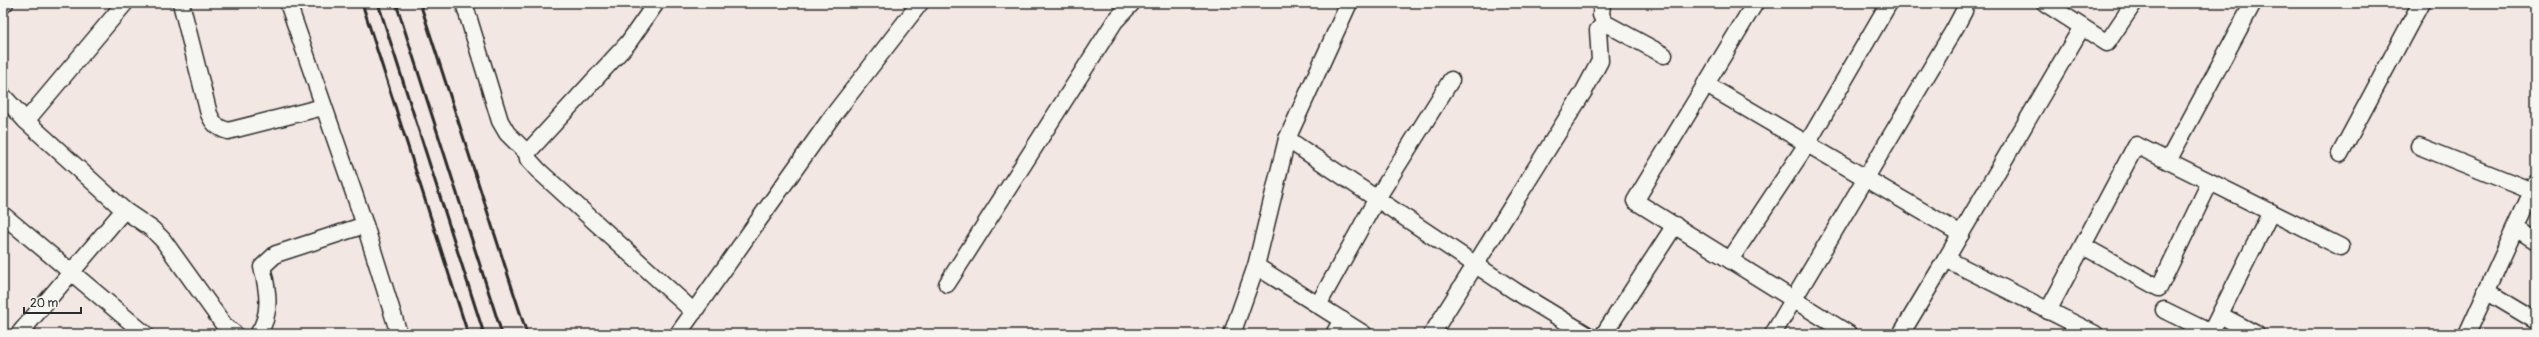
<svg xmlns="http://www.w3.org/2000/svg" width="2539" height="337" viewBox="0 0 2539 337" font-family="Pangolin,sans-serif">
	<rect width="100%" height="100%" fill="#f3e7e3"/>
	<filter id="ink" filterUnits="userSpaceOnUse"><feTurbulence type="fractalNoise" baseFrequency=".025" numOctaves="2"/><feDisplacementMap in="SourceGraphic" scale="8" xChannelSelector="R" yChannelSelector="G"/><feConvolveMatrix kernelMatrix="1 2 1 2 8 2 1 2 1" color-interpolation-filters="sRGB"/></filter>
	<g filter="url(#ink)">
		<g fill="none" stroke-linecap="round" stroke-linejoin="round">
			<defs>
				<g id="street">
					<path d="M181 3 209 114C213 123 217 128 228 131L323 107"/>
					<path d="M288 3 365 225 399 334"/>
					<path d="M464 3 500 121 507 133 527 153"/>
					<path d="M656 3 628 43 527 153 528 159 539 171 694 312"/>
					<path d="M1602 3 1601 15 1605 23 1664 55"/>
					<path d="M1755 3 1635 201 1849 334"/>
					<path d="M2045 3 2107 43 2134 3"/>
					<path d="M3 5 5 3"/>
					<path d="M1705 84 1961 234"/>
					<path d="M3 96 26 121 124 210 152 229 163 240 224 325 235 334"/>
					<path d="M26 121 125 3"/>
					<path d="M1287 139 1515 291 1586 334"/>
					<path d="M2419 146 2532 191"/>
					<path d="M2340 154 2421 3"/>
					<path d="M2168 161 2253 3"/>
					<path d="M3 215 145 334"/>
					<path d="M2517 229 2536 241"/>
					<path d="M2083 246 2159 288 2210 182"/>
					<path d="M1946 259 2082 27"/>
					<path d="M1730 260 1807 144 1889 3"/>
					<path d="M1256 266 1364 334"/>
					<path d="M947 284 1115 21 1132 3"/>
					<path d="M2486 291 2536 321"/>
					<path d="M1318 305 1376 200 1451 80"/>
					<path d="M2164 310 2211 333"/>
					<path d="M2048 311 2136 145 2341 247"/>
					<path d="M2220 315 2256 334"/>
					<path d="M19 334 124 210"/>
					<path d="M258 334C272 314 268 290 262 267L276 254 365 225"/>
					<path d="M678 334 831 118 920 3"/>
					<path d="M1232 334 1256 266 1287 139 1349 3"/>
					<path d="M1334 334 1342 320"/>
					<path d="M1432 334 1584 91 1600 61 1598 30 1605 23"/>
					<path d="M1604 334 1675 225"/>
					<path d="M1773 334 1955 28 1964 11 1965 3"/>
					<path d="M1901 334 1946 259 2095 334"/>
					<path d="M2210 334 2271 212"/>
					<path d="M2467 334 2536 183"/>
				</g>
			</defs>
			<!-- street casing -->
			<use href="#street" stroke="#2b2b2b" stroke-width="19"/>
			<!-- street -->
			<use href="#street" stroke="#f6f6f2" stroke-width="16"/>
			<!-- rail -->
			<g stroke="#2b2b2b" stroke-width="3">
				<path d="M362 3 468 334"/>
				<path d="M378 3 484 334"/>
				<path d="M396 3 502 334"/>
				<path d="M420 3 527 334"/>
			</g>
		</g>
	</g>
	<!-- margin -->
	<rect width="2539" height="337" fill="none" stroke="#f6f6f2" stroke-width="16"/>
	<rect x="8" y="8" width="2523" height="321" fill="none" stroke="#2b2b2b" stroke-width="1.5" filter="url(#ink)"/>
	<!-- scale -->
	<path d="M24 307v6h57v-6" fill="none" stroke="#2b2b2b" stroke-width="2"/>
	<text x="30" y="307" font-size="12" fill="#2b2b2b" stroke="#f6f6f2" stroke-width="3" paint-order="stroke">20 m</text>
</svg>
